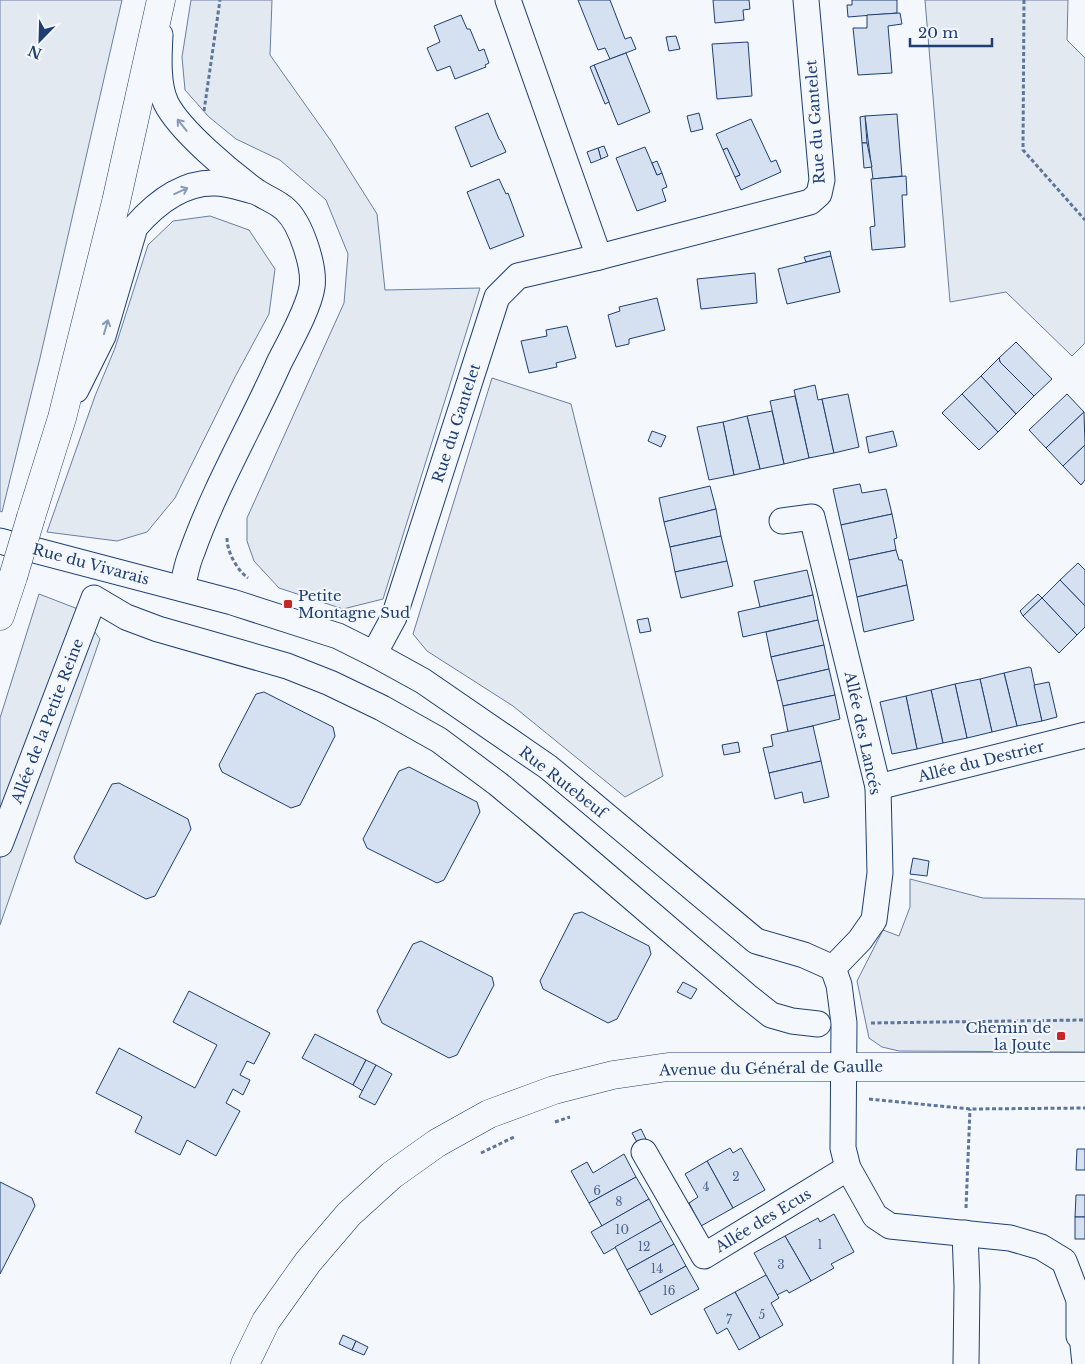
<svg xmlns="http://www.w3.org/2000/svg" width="1085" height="1364" viewBox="0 0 1085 1364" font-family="'Libre Baskerville',serif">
	<rect width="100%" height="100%" fill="#f4f7fb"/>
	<!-- green -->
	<g fill="#e3e9f0" stroke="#687fa3">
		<path d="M0 0H122L40 358 2 512 0 511Z"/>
		<path d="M191 0H272L270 55 331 141 377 214 385 290 480 288 383 599 343 609 279 588 254 561 247 541V518L344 303 348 254 326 200 280 160 236 139 209 117 185 90 182 57Z"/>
		<path d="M925 0H1068L1067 40 1085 58V343L1072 356 1006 292 950 302Z"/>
		<path d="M210 216 249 230 275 269 269 314 235 377 175 498 147 532 117 541 47 532 95 396 115 348 148 245 173 221Z"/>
		<path d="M492 378 571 404 663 776 625 797 513 706 427 651 413 634Z"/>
		<path d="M39 594 78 609 100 639 0 925V718Z"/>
		<path d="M910 879 983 898 1085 899V1052L899 1051 882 1047 869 1038 857 981 883 930 899 936 910 907Z"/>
	</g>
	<!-- building -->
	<g fill="#d5e0f0" stroke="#1d3f73">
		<path d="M578 0H610L625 39 631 37 636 49 610 59 605 48 598 50Z"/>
		<path d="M713 0H749L750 9 743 10 744 20 715 23Z"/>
		<path d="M852 0H897V13L848 17 847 5H852Z"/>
		<path d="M900 13 902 24 888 26 892 73 858 75 853 28H867V15Z"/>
		<path d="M461 15 467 29H470L479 51 484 49 489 63 485 65 486 67 455 79 450 66 437 71 427 48 440 42 434 26Z"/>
		<path d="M676 36 680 49 669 51 666 37Z"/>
		<path d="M748 42 752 96 717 99 712 44Z"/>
		<path d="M626 53 650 112 618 125 594 65Z"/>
		<path d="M594 65 609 102 605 104 590 67Z"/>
		<path d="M488 113 499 139 501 141 506 152 471 167 455 127Z"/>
		<path d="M699 113 703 129 691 132 687 116Z"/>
		<path d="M897 114 902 176 873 179 865 116Z"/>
		<path d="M865 116 867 143H862L860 117Z"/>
		<path d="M751 119 771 162 776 160 781 172 741 190 735 177 740 175 727 148 723 150 716 134Z"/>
		<path d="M862 143H867L872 167 864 168Z"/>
		<path d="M604 146 608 156 601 159 598 148Z"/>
		<path d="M645 147 657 175 662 173 667 187 662 189 666 201 637 211 616 158Z"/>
		<path d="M598 148 601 159 591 163 587 152Z"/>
		<path d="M727 148 740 175 735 177 723 150Z"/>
		<path d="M657 161 662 173 657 175 652 163Z"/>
		<path d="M906 176 907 195H902L905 247 872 250 870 227 875 226 871 179Z"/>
		<path d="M499 179 506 194 508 193 524 236 490 249 467 192Z"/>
		<path d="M830 251 831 256 806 262 804 257Z"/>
		<path d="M831 256 840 292 787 304 778 269Z"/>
		<path d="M755 273 757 303 701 309 697 279Z"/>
		<path d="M657 298 665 330 629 339V344L616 347 608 315 620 311 619 307Z"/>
		<path d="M567 326 576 358 556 363 557 367 529 373 521 341 547 336 546 330Z"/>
		<path d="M1016 342 1052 379 1034 396 1000 362 999 358Z"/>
		<path d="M999 358 1000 362 1034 396 1016 414 981 376Z"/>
		<path d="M981 376 1016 414 998 432 962 394Z"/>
		<path d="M815 385 818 400 822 399 834 453 809 458 794 390Z"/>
		<path d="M848 394 859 447 834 453 822 399Z"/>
		<path d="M962 394 998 432 979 450 942 413Z"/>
		<path d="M1067 394 1084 412 1046 448 1029 430Z"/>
		<path d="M795 396 809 458 784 464 770 401Z"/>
		<path d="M772 411 784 464 760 469 747 416Z"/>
		<path d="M1084 412 1085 445 1063 466 1046 448Z"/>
		<path d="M747 416 760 469 734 475 723 422Z"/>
		<path d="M723 422 734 475 709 480 697 427Z"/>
		<path d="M652 431 666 436 661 447 648 441Z"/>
		<path d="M893 431 897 446 869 453 866 437Z"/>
		<path d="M1085 445V480L1081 485 1063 466Z"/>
		<path d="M860 484 862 493 886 489 892 514 841 525 833 489Z"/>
		<path d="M710 486 716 509 664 522 659 498Z"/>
		<path d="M716 509 721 536 670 547 664 522Z"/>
		<path d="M892 514 897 538 894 539 896 550 849 560 841 525Z"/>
		<path d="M721 536 727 561 675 572 670 547Z"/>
		<path d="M896 550 899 560H902L907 585 857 597 849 560Z"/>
		<path d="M727 561 733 586 681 598 675 572Z"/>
		<path d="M1078 563 1085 570V606L1060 580Z"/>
		<path d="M807 570 813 595 760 607 754 581Z"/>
		<path d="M1060 580 1085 606V627L1077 635 1042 598Z"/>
		<path d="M907 585 914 620 864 632 857 597Z"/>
		<path d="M1038 594 1042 598 1023 616 1020 611Z"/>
		<path d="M813 595 818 620 743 637 738 612Z"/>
		<path d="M1042 598 1077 635 1059 653 1023 616Z"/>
		<path d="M648 618 651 631 640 633 637 620Z"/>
		<path d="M818 620 824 645 771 657 766 632Z"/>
		<path d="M824 645 829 669 777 681 771 657Z"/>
		<path d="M1029 667 1031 668 1042 721 1017 726 1004 673Z"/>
		<path d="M829 669 835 695 783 706 777 681Z"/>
		<path d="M1004 673 1017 726 992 732 980 679Z"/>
		<path d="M980 679 992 732 967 738 955 684Z"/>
		<path d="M1049 682 1057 717 1042 721 1034 685Z"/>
		<path d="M955 684 967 738 943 743 931 690Z"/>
		<path d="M931 690 943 743 917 749 906 696Z"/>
		<path d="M264 692 333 727 335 736 300 805 291 808 222 772 219 765 256 694Z"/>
		<path d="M835 695 840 719 788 732 783 706Z"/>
		<path d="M906 696 917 749 892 754 880 702Z"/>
		<path d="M813 726 821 761 769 773 763 748 773 746 771 735Z"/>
		<path d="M738 742 740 752 724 755 722 745Z"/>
		<path d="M821 761 829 797 804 803 802 792 775 799 769 773Z"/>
		<path d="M409 767 477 802 480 812 444 880 437 883 367 848 363 839 399 771Z"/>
		<path d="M119 783 188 819 191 829 155 896 146 899 76 862 74 857 112 784Z"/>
		<path d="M913 858 929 861 927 876 910 874Z"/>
		<path d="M582 912 649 946 651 954 617 1019 608 1023 543 989 540 981 574 914Z"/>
		<path d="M421 941 492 977 494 985 457 1055 449 1058 382 1023 377 1011 413 944Z"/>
		<path d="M683 982 697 989 691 999 677 992Z"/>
		<path d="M189 991 270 1033 254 1064 247 1061 240 1075 250 1080 243 1095 233 1089 226 1103 240 1111 216 1156 187 1140 180 1155 135 1132 142 1117 141 1116 96 1093 119 1048 195 1088 217 1045 173 1022Z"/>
		<path d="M315 1034 366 1060 353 1085 302 1058Z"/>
		<path d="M366 1060 376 1065 363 1091 353 1085Z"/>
		<path d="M376 1065 392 1074 375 1105 359 1097Z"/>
		<path d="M641 1129 646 1139 638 1144 632 1133Z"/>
		<path d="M730 1148 733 1153 741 1148 765 1190 733 1208 707 1161Z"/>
		<path d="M1077 1149H1085V1170H1076Z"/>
		<path d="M624 1154 636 1177 589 1203 571 1171 587 1162 593 1173Z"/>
		<path d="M707 1161 733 1208 701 1226 689 1203 698 1197 685 1174Z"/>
		<path d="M636 1177 649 1199 602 1226 589 1203Z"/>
		<path d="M0 1182 32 1198 35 1206 0 1274Z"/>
		<path d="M1076 1195H1085V1217H1075Z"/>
		<path d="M649 1199 661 1221 604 1254 591 1232Z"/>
		<path d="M834 1214 854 1252 831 1264 834 1268 811 1281 785 1236 818 1218 820 1222Z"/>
		<rect x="1075" y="1217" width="10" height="22"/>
		<path d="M661 1221 674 1244 627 1270 615 1247Z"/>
		<path d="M785 1236 811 1281 789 1293 787 1290 777 1295 754 1253Z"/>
		<path d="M674 1244 686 1266 639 1292 627 1270Z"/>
		<path d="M686 1266 699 1289 651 1315 639 1292Z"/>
		<path d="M766 1275 779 1298 771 1303 783 1325 760 1338 735 1292Z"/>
		<path d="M735 1292 760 1338 739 1350 727 1328 717 1334 704 1309Z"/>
		<path d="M343 1335 356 1341 352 1350 339 1344Z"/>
		<path d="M356 1341 368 1347 364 1355 352 1350Z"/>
	</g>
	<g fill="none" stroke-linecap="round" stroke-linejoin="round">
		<defs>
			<path id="pedestrian" d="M1079 1336 1082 1364"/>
			<g id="minor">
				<path d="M508 0 599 257"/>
				<path d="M160 35C159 55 157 84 166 103 180 131 231 173 257 192 266 198 278 202 286 210 301 224 315 267 312 287 309 308 289 343 279 363 251 426 215 487 192 552 187 563 185 576 182 588"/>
				<path d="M76 390 103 336 135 227C155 204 182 182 215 183 227 183 241 188 253 191"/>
				<path d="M782 521 812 517 878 787 880 873 874 920 860 940 833 968"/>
				<path d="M0 541 232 602 338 636 374 654 423 681 548 767 756 941 804 955 833 968 839 985 844 1023 843 1148 848 1168 875 1216 890 1226 1010 1238 1041 1247 1064 1261 1079 1300V1336"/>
				<path d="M374 654 394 617 497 297 518 276 599 257 810 202 819 194 822 180 806 0"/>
				<path d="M878 787 1085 735"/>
				<path d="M0 844 94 598 126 617 158 629 287 666 330 683 382 708 439 740 498 784 545 823 747 996 771 1015 792 1021 818 1024"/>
				<path d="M644 1152 704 1256 848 1168"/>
				<path d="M965 1233 967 1286 966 1364"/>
			</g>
			<path id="tertiary" d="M245 1364 266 1321 308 1262 349 1214 392 1175 437 1143 489 1114 554 1090 613 1075 668 1067H1085"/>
			<g id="secondary">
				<path d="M31 517 62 418 116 202 161 0"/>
				<path d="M0 616 13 577"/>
			</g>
		</defs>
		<!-- pedestrian casing -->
		<use href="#pedestrian" stroke="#1d3f73" stroke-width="21"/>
		<!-- minor casing -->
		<use href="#minor" stroke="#1d3f73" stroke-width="27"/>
		<!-- tertiary casing -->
		<use href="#tertiary" stroke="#1d3f73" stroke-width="29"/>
		<!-- secondary casing -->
		<use href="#secondary" stroke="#1d3f73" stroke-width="29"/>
		<!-- path -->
		<g stroke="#5e769c" stroke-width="3" stroke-dasharray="4 2.5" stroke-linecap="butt">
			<path d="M1024 0 1023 150 1085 220"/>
			<path d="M204 111 220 0"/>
			<path d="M227 538C227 552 237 570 248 578"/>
			<path d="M871 1023 1085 1020"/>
			<path d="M869 1099 970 1109 1085 1108"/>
			<path d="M555 1122 570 1117"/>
			<path d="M481 1153 516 1136"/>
			<path d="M966 1208 970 1109"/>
		</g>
		<!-- pedestrian -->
		<use href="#pedestrian" stroke="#f4f7fb" stroke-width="19"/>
		<!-- minor -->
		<use href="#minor" stroke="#f4f7fb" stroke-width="25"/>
		<!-- tertiary -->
		<use href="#tertiary" stroke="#f4f7fb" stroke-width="28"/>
		<!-- secondary -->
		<use href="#secondary" stroke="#f4f7fb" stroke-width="28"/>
		<defs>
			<path id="secondary-bridge" d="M13 577 31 517"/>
		</defs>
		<!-- secondary-bridge casing -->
		<use href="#secondary-bridge" stroke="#1d3f73" stroke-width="29" stroke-linecap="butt"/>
		<!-- secondary-bridge -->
		<use href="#secondary-bridge" stroke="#f4f7fb" stroke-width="28"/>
	</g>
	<!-- one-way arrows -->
	<defs><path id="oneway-shaft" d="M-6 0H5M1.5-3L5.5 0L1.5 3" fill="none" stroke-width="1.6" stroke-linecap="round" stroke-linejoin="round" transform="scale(1.25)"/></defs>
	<g stroke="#889bb7">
		<use href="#oneway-shaft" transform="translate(182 125) rotate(-129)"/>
		<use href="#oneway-shaft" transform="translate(181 191) rotate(-24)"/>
		<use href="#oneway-shaft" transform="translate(106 327) rotate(-74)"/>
	</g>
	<!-- markers -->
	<g fill="#c62828" stroke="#f4f7fb" stroke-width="2">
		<rect x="283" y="599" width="10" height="10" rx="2.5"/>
		<rect x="1056" y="1031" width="10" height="10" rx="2.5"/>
	</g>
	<g text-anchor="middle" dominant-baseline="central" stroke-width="4" stroke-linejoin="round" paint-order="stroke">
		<!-- number labels -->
		<g font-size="12" fill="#4b6792">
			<text x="736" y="1176">2</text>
			<text x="706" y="1186">4</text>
			<text x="597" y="1190">6</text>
			<text x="619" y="1201">8</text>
			<text x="622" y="1229">10</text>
			<text x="820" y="1244">1</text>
			<text x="644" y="1246">12</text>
			<text x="781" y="1264">3</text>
			<text x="657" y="1268">14</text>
			<text x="669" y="1290">16</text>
			<text x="762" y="1314">5</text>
			<text x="729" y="1319">7</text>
		</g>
		<!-- street labels -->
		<g font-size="15" fill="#1d3f73" stroke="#f4f7fb">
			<text transform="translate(815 122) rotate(-94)">Rue du Gantelet</text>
			<text transform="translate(456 423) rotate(-72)">Rue du Gantelet</text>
			<text transform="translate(91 564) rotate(15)">Rue du Vivarais</text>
			<text transform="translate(47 721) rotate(-69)">Allée de la Petite Reine</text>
			<text transform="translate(863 733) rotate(78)">Allée des Lancés</text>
			<text transform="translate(981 761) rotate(-14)">Allée du Destrier</text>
			<text transform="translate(563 782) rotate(38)">Rue Rutebeuf</text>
			<text transform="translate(771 1068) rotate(-1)">Avenue du Général de Gaulle</text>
			<text transform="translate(763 1220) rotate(-31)">Allée des Ecus</text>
		</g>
		<!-- poi labels -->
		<g font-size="15" fill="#1d3f73" stroke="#f4f7fb" text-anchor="start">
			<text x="298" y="595">Petite<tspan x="298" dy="17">Montagne Sud</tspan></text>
			<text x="1051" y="1027" text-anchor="end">Chemin de<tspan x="1051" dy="17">la Joute</tspan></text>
		</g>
	</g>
	<!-- north arrow -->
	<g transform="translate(40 40) rotate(203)" stroke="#f4f7fb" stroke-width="4" paint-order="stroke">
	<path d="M0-4L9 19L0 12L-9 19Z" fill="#1d3f73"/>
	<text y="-8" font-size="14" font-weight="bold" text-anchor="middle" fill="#1d3f73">N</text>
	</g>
	<!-- scale -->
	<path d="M910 38v8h82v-8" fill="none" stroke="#1d3f73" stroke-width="2.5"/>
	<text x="918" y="38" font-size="15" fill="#1d3f73" stroke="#f4f7fb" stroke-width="4" paint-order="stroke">20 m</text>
</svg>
